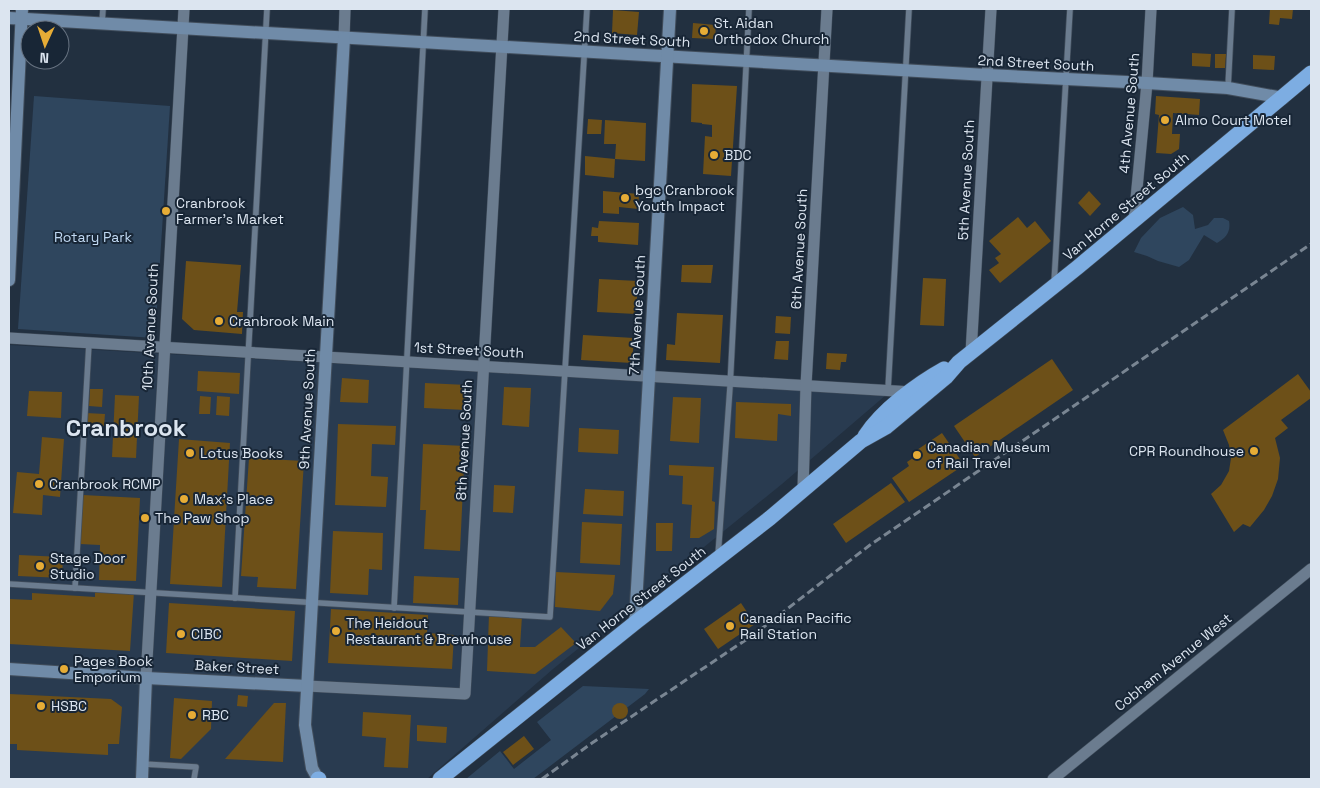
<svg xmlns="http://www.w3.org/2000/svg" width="1320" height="788" viewBox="0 0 1320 788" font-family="'Space Grotesk',sans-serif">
	<rect width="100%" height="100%" fill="#223040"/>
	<!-- built -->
	<path fill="#293b50" d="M9 345 886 395 782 484 553 669 427 779H9Z"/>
	<!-- green -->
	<g fill="#2f465e">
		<path d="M34 96 170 106 155 338 18 329Z"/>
		<path d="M1183 207 1193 215 1195 229 1208 225 1214 218H1223L1229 221C1231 232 1226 238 1217 243L1204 235 1189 260 1179 267 1158 261 1147 256 1134 252 1141 238 1160 218Z"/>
		<path d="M583 686 649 689 645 694 533 779H466L500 751 514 769 551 740 537 722Z"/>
	</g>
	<!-- building -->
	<g fill="#6d5018">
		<path d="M1270 9H1293L1292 19 1280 18 1279 25 1269 24Z"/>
		<path d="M613 10 639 12 637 35 612 33Z"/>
		<path d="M693 23 716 25 715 39 692 38Z"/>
		<path d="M1192 53 1211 54 1210 67 1192 66Z"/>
		<path d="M1215 54H1226L1225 68H1215Z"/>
		<path d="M1253 55 1275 56 1274 70 1253 69Z"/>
		<path d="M692 84 737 86 731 176 703 174 705 136 712 137V125L702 124V123L691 122Z"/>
		<path d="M1156 96 1200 99 1199 115 1173 113 1172 134H1180L1179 149 1171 154 1156 153 1159 115 1155 114Z"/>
		<path d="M588 119 602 120 601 134H587Z"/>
		<path d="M605 120 646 123 645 161 615 159 616 144H604Z"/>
		<path d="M585 156 615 159 614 178 585 175Z"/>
		<path d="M603 191 639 194 638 209 619 207V214L603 213Z"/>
		<path d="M1089 191 1101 204 1090 216 1078 203Z"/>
		<path d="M1018 217 1027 228 1035 221 1051 241 1000 283 989 270 999 263 995 258 1001 254 989 241Z"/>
		<path d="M599 221 639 223 638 245 598 242V236H591L592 227 598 228Z"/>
		<path d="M186 261 241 265 237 312H243L242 334 194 330 182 319Z"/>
		<path d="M682 265H713L711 283 681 282Z"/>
		<path d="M923 278 946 279 944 326 920 325Z"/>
		<path d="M599 279 638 281 636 314 597 312Z"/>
		<path d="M677 313 723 315 720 363 666 360 667 344 675 345Z"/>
		<path d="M776 316 791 317 790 334 775 333Z"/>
		<path d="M583 335 634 338 632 363 581 360Z"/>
		<path d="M776 341H789L788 360 774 359Z"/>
		<path d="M827 353 847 354 846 362H841L840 370 826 369Z"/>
		<path d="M1052 359 1073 390 975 457 954 426Z"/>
		<path d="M198 371 240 373 239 394 197 391Z"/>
		<path d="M1298 374 1311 392V398L1281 420 1288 428 1275 438 1280 458 1278 479 1272 496 1264 510 1250 527 1243 524 1234 532 1211 494 1221 485 1229 471 1231 458 1229 445 1223 430Z"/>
		<path d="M342 378 369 380 368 403 340 402Z"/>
		<path d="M425 383 467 385 466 410 424 408Z"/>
		<path d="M504 387 531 388 529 427 502 425Z"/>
		<path d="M90 389H103L102 407 89 406Z"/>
		<path d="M29 391 62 392 61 418 27 416Z"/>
		<path d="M115 395 139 396 136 458 112 457Z"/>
		<path d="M200 396 211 397 210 414H199Z"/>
		<path d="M217 396 230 397 229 416 216 415Z"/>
		<path d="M673 397 701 398 699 443 670 441Z"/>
		<path d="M736 402 791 404V416L778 414 777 441 735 438Z"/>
		<path d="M86 413 105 414 104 426 86 425Z"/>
		<path d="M338 424 396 426 395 445 372 444 371 476 388 477 386 507 335 505Z"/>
		<path d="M579 428 619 430 618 454 578 452Z"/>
		<path d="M942 433 964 465 909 502 892 478 909 466 907 462 913 458 911 454Z"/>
		<path d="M42 437 64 439 60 497 43 495 42 515 13 513 17 472 39 474Z"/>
		<path d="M179 439 230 443 222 587 170 584Z"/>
		<path d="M423 444 465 446 460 551 424 549 426 510H420Z"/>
		<path d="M249 458 304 461 296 589 257 587 258 577 241 576Z"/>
		<path d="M669 465 714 467 712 501 715 502 714 529 699 538H690L692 505 682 504 683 476 669 475Z"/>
		<path d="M891 483 905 502 846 543 833 524Z"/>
		<path d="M494 485 515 486 513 513 493 512Z"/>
		<path d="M585 489 624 491 623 516 583 514Z"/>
		<path d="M83 495 140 498 136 581 99 580 100 545 80 544Z"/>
		<path d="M582 522 622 524 620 565 580 563Z"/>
		<path d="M656 523H673L672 551H656Z"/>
		<path d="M333 531 383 533 382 570 369 569 368 595 330 593Z"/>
		<path d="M19 555 63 557 62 578 18 576Z"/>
		<path d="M556 572 615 575 613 594 600 611 555 607Z"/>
		<path d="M414 576 459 578 458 605 413 603Z"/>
		<path d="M95 590 134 592 130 651 9 644V599L32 600V593L95 597Z"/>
		<path d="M169 603 295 611 292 661 166 653Z"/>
		<path d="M741 603 755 624 718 649 704 629Z"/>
		<path d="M331 609 428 615 427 633 454 635 452 669 328 663Z"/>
		<path d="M489 614 522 616 520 647H535L561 627 576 643 535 674 487 671Z"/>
		<path d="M9 694 111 699 122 707 119 744H108V755L17 750V744H9Z"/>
		<path d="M238 695 248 696 247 707 237 706Z"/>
		<path d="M174 698 212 701 211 729 181 759 170 758Z"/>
		<path d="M274 703H286L283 762 225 759Z"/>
		<circle cx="620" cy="711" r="8"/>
		<path d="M363 712 411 715 408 768 384 767 386 738 362 736Z"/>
		<path d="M417 725 447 727 446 743 417 741Z"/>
		<path d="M524 736 534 749 513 765 503 752Z"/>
	</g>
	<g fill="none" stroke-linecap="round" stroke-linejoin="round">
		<defs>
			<g id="lane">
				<path d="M102 23 103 9"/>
				<path d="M1228 88 1232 9"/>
				<path d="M1054 284 1070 9"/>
				<path d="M888 390 909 9"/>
				<path d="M718 556 730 387 749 9"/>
				<path d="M9 584 550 617 587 9"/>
				<path d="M75 588 89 343"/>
				<path d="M235 598 267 9"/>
				<path d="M394 608 425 9"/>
				<path d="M143 764 196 767 194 779"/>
			</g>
			<g id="street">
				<path d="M344 38 345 9"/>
				<path d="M1134 220 1147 83 1151 9"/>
				<path d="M9 338 912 392"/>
				<path d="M971 353 991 9"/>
				<path d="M803 490 806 385 827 9"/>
				<path d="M146 678 184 9"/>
				<path d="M307 686 465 694 504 9"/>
				<path d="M1053 779 1311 569"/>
			</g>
			<g id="secondary">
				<path d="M9 18 987 75 1147 83 1228 88 1283 98"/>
				<path d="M9 280 22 9"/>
				<path d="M635 623 670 9"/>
				<path d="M9 669 146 678 307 686"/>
				<path d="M142 779 146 678"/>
				<path d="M318 779 312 768 305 725 344 38"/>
			</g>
			<g id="highway">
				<path d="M865 436C882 410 917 384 944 369"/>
				<path d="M318 779H319"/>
				<path d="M440 779 636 622 770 518 861 441 886 427 946 377 959 362 1078 267 1311 73"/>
			</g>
		</defs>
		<!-- lane casing -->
		<use href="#lane" stroke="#414d5b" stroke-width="7"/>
		<!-- street casing -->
		<use href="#street" stroke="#414d5b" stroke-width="12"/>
		<!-- secondary casing -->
		<use href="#secondary" stroke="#414d5b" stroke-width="14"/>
		<!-- highway casing -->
		<use href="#highway" stroke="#414d5b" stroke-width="16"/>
		<!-- lane -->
		<use href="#lane" stroke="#6b7c8f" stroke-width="5.5"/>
		<!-- street -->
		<use href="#street" stroke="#6b7c8f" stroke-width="11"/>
		<!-- secondary -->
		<use href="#secondary" stroke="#708ba8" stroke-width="12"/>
		<!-- highway -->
		<use href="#highway" stroke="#7dade2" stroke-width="15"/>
		<!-- rail -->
		<path stroke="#798592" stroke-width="3" stroke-dasharray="8 4" stroke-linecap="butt" d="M542 779 592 743 756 633 870 545 1311 244"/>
	</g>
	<!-- markers -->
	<g fill="#e6ac36" stroke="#182636" stroke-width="2">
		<circle cx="704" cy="31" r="5"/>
		<circle cx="1165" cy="120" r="5"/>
		<circle cx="714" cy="155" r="5"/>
		<circle cx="625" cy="198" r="5"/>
		<circle cx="166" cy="211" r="5"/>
		<circle cx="219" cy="321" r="5"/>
		<circle cx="1254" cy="451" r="5"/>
		<circle cx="190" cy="453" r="5"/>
		<circle cx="917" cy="455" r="5"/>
		<circle cx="39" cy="484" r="5"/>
		<circle cx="184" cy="499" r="5"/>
		<circle cx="145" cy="518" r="5"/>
		<circle cx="40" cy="566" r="5"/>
		<circle cx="730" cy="626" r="5"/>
		<circle cx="336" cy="631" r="5"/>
		<circle cx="181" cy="634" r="5"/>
		<circle cx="64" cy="669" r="5"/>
		<circle cx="41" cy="706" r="5"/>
		<circle cx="192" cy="715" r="5"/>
	</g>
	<g text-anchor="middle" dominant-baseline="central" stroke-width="4" stroke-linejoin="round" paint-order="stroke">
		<!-- poi labels -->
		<g font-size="14" fill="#dce5f0" stroke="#182636" text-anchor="start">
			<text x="714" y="23">St. Aidan<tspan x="714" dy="16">Orthodox Church</tspan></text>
			<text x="1175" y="120">Almo Court Motel</text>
			<text x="724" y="155">BDC</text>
			<text x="635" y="190">bgc Cranbrook<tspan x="635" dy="16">Youth Impact</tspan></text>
			<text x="176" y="203">Cranbrook<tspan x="176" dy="16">Farmer’s Market</tspan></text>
			<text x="229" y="321">Cranbrook Main</text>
			<text x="927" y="447">Canadian Museum<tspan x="927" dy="16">of Rail Travel</tspan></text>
			<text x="1244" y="451" text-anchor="end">CPR Roundhouse</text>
			<text x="200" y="453">Lotus Books</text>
			<text x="49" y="484">Cranbrook RCMP</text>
			<text x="194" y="499">Max's Place</text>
			<text x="155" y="518">The Paw Shop</text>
			<text x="50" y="558">Stage Door<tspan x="50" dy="16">Studio</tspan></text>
			<text x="740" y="618">Canadian Pacific<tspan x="740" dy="16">Rail Station</tspan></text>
			<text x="346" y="623">The Heidout<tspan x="346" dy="16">Restaurant &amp; Brewhouse</tspan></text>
			<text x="191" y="634">CIBC</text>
			<text x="74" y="661">Pages Book<tspan x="74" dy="16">Emporium</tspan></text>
			<text x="51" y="706">HSBC</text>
			<text x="202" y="715">RBC</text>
		</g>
		<!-- street labels -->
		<g font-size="14" fill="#dce5f0" stroke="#182636">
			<text transform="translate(632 39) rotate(3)">2nd Street South</text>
			<text transform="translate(1036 63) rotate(3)">2nd Street South</text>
			<text transform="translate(1129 113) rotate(-85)">4th Avenue South</text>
			<text transform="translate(966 180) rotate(-87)">5th Avenue South</text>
			<text transform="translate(1126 206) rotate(-40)">Van Horne Street South</text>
			<text transform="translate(799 249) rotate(-87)">6th Avenue South</text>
			<text transform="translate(637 315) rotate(-87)">7th Avenue South</text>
			<text transform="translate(150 327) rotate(-87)">10th Avenue South</text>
			<text transform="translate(469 350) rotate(3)">1st Street South</text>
			<text transform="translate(307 409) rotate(-87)">9th Avenue South</text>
			<text transform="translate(464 440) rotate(-87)">8th Avenue South</text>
			<text transform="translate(641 598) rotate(-38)">Van Horne Street South</text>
			<text transform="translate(1173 662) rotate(-39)">Cobham Avenue West</text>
			<text transform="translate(237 667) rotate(3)">Baker Street</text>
		</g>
		<!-- park labels -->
		<g font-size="14" fill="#c0d8f2" stroke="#182636">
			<text x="93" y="237">Rotary Park</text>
		</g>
		<!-- town labels -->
		<g font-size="24" font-weight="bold" fill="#dce5f0" stroke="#182636">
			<text x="126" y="427">Cranbrook</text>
		</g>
	</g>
	<!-- border -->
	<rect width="1320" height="788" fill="none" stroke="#dce5f0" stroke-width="20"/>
	<!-- north arrow -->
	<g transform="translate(45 45) rotate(183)"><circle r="24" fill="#182636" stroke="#667280"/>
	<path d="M0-4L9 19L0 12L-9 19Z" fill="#e6ac36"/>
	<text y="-8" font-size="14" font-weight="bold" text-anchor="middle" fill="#dce5f0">N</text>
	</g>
</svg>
